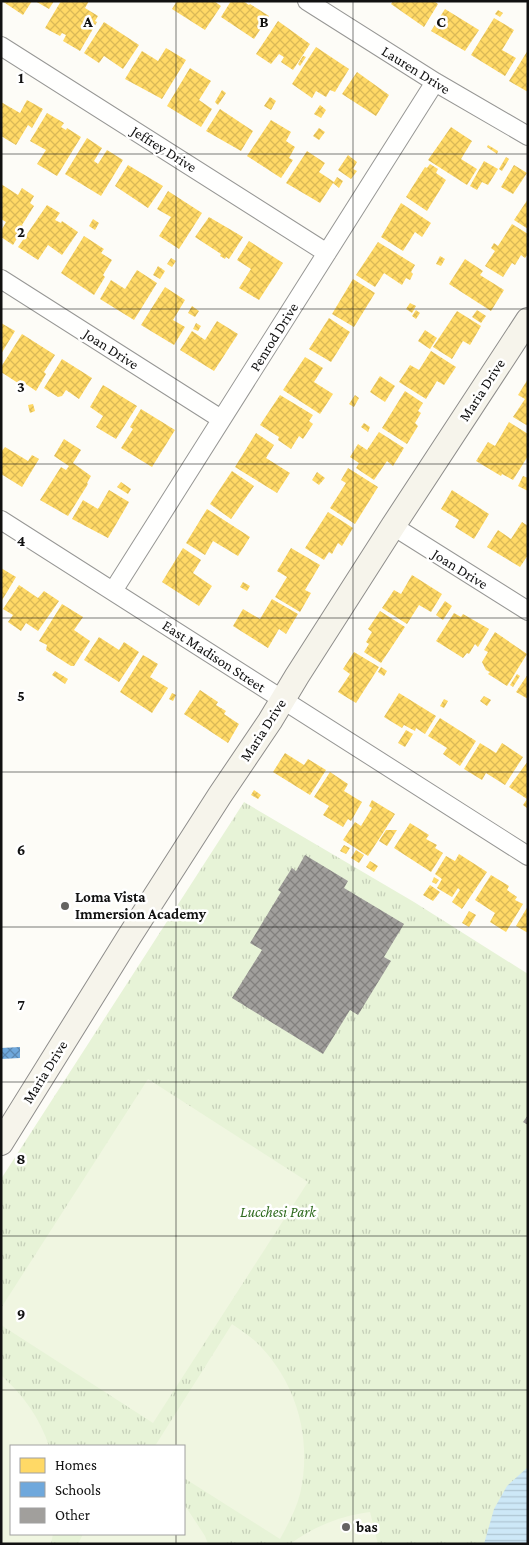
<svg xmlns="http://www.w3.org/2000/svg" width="529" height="1545" font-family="'Crimson Pro',serif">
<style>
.park{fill:url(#park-tufts);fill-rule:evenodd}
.pitch{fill:#f0f6e1}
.water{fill:url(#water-rules)}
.homes{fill:url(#homes-cross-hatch)}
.schools{fill:url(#schools-cross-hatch)}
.building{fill:url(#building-cross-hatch)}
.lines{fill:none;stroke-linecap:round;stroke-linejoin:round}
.street-casing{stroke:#979795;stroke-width:20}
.secondary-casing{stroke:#8e8d8b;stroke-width:26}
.street{stroke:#fffffe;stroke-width:18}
.secondary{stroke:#f6f4eb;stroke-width:24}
.grid{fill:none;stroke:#111;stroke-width:1;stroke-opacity:0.55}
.poi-dot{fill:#646362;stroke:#fff;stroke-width:2}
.labels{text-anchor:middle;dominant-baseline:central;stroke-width:5;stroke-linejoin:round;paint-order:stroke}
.street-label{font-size:15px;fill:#111;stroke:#fff}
.poi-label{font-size:15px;font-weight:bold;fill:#111;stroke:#fff;text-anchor:start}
.park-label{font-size:15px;font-style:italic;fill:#2f6b1f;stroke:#fff}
.grid-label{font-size:16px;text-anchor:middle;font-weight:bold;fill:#111;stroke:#fff;stroke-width:5;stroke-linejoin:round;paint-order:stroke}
</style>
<defs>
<pattern id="park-tufts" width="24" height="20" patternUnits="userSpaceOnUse" patternTransform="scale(1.25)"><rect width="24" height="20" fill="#e7f3d7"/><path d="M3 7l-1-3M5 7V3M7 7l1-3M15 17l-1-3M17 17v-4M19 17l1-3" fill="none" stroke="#c5cfb8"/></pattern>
<pattern id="water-rules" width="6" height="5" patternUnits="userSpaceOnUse" patternTransform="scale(1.25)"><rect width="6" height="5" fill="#cde8f7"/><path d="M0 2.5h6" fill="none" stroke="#afc6d3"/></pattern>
<pattern id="homes-cross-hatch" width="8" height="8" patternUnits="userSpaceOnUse" patternTransform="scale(1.25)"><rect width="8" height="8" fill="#ffd966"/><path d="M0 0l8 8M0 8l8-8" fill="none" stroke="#dab957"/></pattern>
<pattern id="schools-cross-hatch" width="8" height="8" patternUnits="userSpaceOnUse" patternTransform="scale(1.25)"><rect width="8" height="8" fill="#6fa8dc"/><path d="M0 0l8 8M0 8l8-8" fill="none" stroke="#5a87b1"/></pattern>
<pattern id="building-cross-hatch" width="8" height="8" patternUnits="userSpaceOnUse" patternTransform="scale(1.25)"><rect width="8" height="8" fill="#a19f9c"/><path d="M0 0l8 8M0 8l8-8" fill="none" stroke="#82807e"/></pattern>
</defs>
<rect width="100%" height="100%" fill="#fdfcf7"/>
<path class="park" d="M244,802L414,902L528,974V1544H1V1179ZM11,1446H184V1534H11Z"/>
<path class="pitch" d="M148,1079L308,1182L153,1423L1,1325V1308Z
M232,1324C239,1329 247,1334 254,1340C296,1379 313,1438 300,1494C296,1510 288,1524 280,1539L184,1478V1446H155Z
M1,1375C23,1395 40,1418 49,1446H11V1534H53L51,1544H1Z
M184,1504L205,1536L208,1544H78L83,1534H184Z
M370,1512L378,1544H290C315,1526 340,1516 370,1512Z"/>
<path class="water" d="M528,1467V1544H484L494,1509L507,1486Z"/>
<path class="homes" d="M2,1H32L23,15Z
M35,1H54L49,9Z
M61,1H89L85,8L98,16L95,21L97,22L80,51L63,41L66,35L62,33L60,36L45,28Z
M177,1H214L221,6L205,30L172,9Z
M231,1H243L249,5L250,4L269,16L254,39L221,17Z
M393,1H434L438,4L424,27L391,4Z
M445,9L479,30L465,51L431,31Z
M498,10L503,13L500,17L495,14Z
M494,18L514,30L502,50L516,58L505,76L471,55Z
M278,21L310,44L293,70L281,62L284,57L279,54L271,64L256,54Z
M104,22L139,45L123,69L104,56L99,63L84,53Z
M316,47L349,69L335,92L330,90L326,97L316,91L312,98L292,84Z
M166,48L186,60L162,99L125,79L142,51L158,61Z
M528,50V92L509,81Z
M303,56L306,57L300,66L298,64Z
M190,68L211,81L199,100L212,109L201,127L167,106Z
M357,72L389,95L376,116L342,94Z
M222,90L226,93L218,105L215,102Z
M270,97L276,101L271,110L264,106Z
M27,100L43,109L32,128L28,125L16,145L1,136V102L20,113Z
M320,105L326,110L321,118L314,114Z
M220,109L253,131L241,151L206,131Z
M47,113L64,123L61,127L66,130L67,128L81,137L57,176L37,164L46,150L30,141Z
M271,120L291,132L286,141L295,147L289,158L293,160L281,178L247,156Z
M451,127L472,141L461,159L477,169L467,185L428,160Z
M319,128L325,132L319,140L313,136Z
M87,138L102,148L94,161L98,164L107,150L123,160L101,196L65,174Z
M488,145L498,151L497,154L487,147Z
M307,151L325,163L319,172L334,182L337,177L343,181L339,188L333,183L320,203L286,183Z
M348,155L357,162L353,169L357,171L351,179L338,170Z
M506,157L509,159L502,171L499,169Z
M484,161L498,169L488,185L482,182L477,190L470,186Z
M430,164L438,169L436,173L446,180L427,211L406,197L425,167L427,168Z
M128,165L163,186L148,208L115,186Z
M514,165L527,173L513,194L501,187Z
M1,184L18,195L22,188L34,196L30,203L34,206L22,225L24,227L13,245L1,237V231L6,222L1,219Z
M168,191L202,213L179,249L159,236L171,217L157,209Z
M528,199V229L514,220Z
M401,203L431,223L422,237L415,232L403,251L381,237Z
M47,205L60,213L55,220L61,223L62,221L78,232L62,255L48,245L38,260L18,247Z
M209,217L243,237L229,259L226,257L225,259L220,256L221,254L195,237Z
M93,219L99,223L95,230L89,226Z
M512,224L528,234V254L525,258L521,255L515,265L512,263L503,277L485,266L495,251L491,248L494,243L498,246Z
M84,236L104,249L101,253L112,260L103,275L105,277L94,295L61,273Z
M249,241L283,263L259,300L239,288L251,269L237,260Z
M378,242L415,265L411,272L413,274L410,280L406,278L402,285L384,273L375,287L356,275Z
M440,256L445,259L441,266L436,264Z
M171,258L176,261L172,267L167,264Z
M465,259L483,271L480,275L504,290L491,311L449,284Z
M158,266L165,271L160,279L153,275Z
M137,270L157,283L134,320L100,299L111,280L125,289Z
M353,279L375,293L354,327L332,314Z
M165,287L185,300L173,320L185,327L174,345L141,325Z
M410,303L416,306L412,313L406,309Z
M192,306L199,311L195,317L188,313Z
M416,310L420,313L416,319L412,316Z
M477,310L486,316L481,323L472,317Z
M457,311L481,326L470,345L463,341L452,359L433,347Z
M329,318L350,332L331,362L309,349Z
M217,321L238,334L214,371L180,350L192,331L205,340Z
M1,323L15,331L1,354Z
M196,323L201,326L198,331L193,329Z
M425,330L437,338L430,349L418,341Z
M22,334L55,355L44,372L46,374L36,391L20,380L18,383L1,372V367Z
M431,351L456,367L444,385L437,381L426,399L399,382L410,365L419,370Z
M305,357L323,368L314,382L333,394L320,414L283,390Z
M62,359L92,378L79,399L66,390L62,396L58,397L44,388Z
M380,376L395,386L385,402L370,392Z
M528,379V426L513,417L525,399L518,395Z
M103,385L137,406L116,439L96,427L103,416L90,407Z
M405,391L423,403L418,411L421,413L415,423L418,426L407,444L382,428Z
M280,395L313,415L309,421L313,424L303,439L299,436L291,449L278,440L279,437L260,425Z
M355,395L359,398L354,407L349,404Z
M33,404L35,411L30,413L28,405Z
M141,409L175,430L152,467L121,448L133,429L130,427Z
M509,422L528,434V456L513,480L502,474L501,476L476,461L488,442L495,446Z
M364,423L370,427L368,432L361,427Z
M379,432L404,448L393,466L387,461L374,480L356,468L359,463L350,457L358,444L367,450Z
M256,433L274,445L266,458L290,473L277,493L235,467Z
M64,439L81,450L73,463L91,476L87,483L88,484L68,516L40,500L61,467L66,470L69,466L54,456Z
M5,447L28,461L32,455L39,459L22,487L1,474V452Z
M348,468L378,487L355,524L330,508L346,483L341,480Z
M232,471L254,486L231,519L210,504Z
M317,472L325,478L319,485L312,480Z
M523,476L528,478V491L518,486Z
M121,482L131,489L128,494L117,487Z
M109,490L129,502L108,538L72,519L83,500L98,509Z
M452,490L489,514L474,539L455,527L459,520L441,509Z
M207,509L250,537L238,556L213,541L205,555L186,543Z
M328,512L353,528L342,546L338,543L332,554L329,552L324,560L305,548Z
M522,522L528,526V555L520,567L487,547L498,530L511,539Z
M183,548L201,560L193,573L212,586L199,606L162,582Z
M291,548L320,565L305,590L311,593L300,612L275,597L287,577L277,571Z
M1,568L16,577L1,602Z
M412,575L442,594L431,612L419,605L407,624L382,608L394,590L401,594Z
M243,582L250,586L247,591L240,587Z
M19,585L38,598L44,591L59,601L38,631L26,623L21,631L8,622L13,615L3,609Z
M272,599L298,614L286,634L279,629L268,648L233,626L243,609L260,619Z
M445,601L452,606L443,620L436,615Z
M62,604L83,617L74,630L90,641L74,666H71L46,650L47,645L39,641Z
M380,611L405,627L381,663L364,652L369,644L366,642L372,632L368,629Z
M454,613L461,617L463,614L489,629L478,647L475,644L469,654L467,653L463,658L436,641Z
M495,632L527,654L507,686L488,674L490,672L486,670L482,662L488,652L484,650Z
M99,637L119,650L124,642L139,652L119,682L84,660Z
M354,652L379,667L356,703L338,692L350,674L343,669Z
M143,655L158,664L150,677L168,688L152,713L120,692Z
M381,667L387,671L384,676L378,672Z
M55,671L68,679L65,684L52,675Z
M517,674L520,676L513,687L510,685Z
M528,674V699L516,692Z
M200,690L218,702L216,705L226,711L224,714L239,724L228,743L184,714Z
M172,693L176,695L173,701L169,699Z
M399,693L436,716L425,734L416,728L415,731L404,725L402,728L384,717Z
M484,696L491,700L487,706L480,701Z
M444,699L448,701L444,708L440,706Z
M440,718L476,741L460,766L443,754L447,748L428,736Z
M406,730L413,734L405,747L398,743Z
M480,743L496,753L502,743L523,757L505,785L486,773L482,780L464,769Z
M285,753L304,765L308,759L326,770L310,795L273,772Z
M528,761V809L523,805L527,799L509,787Z
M330,772L348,784L344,791L362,802L351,821L348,819L343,827L323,815L329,806L314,797Z
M254,790L261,795L258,799L251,795Z
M372,800L395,814L368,856L343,840L355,822L361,826L372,808L369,806Z
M410,823L429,835L426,839L437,845L435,848L443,853L431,872L394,848Z
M386,830H397L387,846L379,841Z
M344,845L350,848L346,854L340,851Z
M356,850L364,855L359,863L351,858Z
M459,854L487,872L462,909L452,902L460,890L458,888L452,897L437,888L442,879L435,874L446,856L455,861Z
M370,861L378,866L374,872L366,867Z
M491,875L509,886L507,890L517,897L515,900L523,904L506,932L490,922L495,913L475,900Z
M434,877L439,880L436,884L432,882Z
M430,885L440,892L433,901L423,895Z
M528,906V933L516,926Z
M469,911L476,915L469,927L462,923Z"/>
<path class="schools" d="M20,1047V1058L1,1059V1048Z"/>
<path class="building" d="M305,855L348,881L344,888L404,924L384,957L391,961L358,1015L350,1010L323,1054L232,998L262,950L250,943L281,892L278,890L292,868L296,871Z
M528,1115V1125L523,1122Z"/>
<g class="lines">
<defs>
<path id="street" d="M307,1L435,82L528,136
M1,46L327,253
M1,279L221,419
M1,520L528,856
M393,526L528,611
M113,591L435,82"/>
<path id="secondary" d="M1,1143L129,937L220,795L270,721L297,676L393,526L528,320"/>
</defs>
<use href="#street" class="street-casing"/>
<use href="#secondary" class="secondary-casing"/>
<use href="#street" class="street"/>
<use href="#secondary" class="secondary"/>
</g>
<path class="grid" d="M176,1V1446M353,1V1544M1,154H528M1,309H528M1,464H528M1,618H528M1,772H528M1,927H528M1,1082H528M1,1236H528M1,1390H528M176,1534V1544"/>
<g class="poi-dot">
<circle cx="65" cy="906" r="5"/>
<circle cx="346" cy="1527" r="5"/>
</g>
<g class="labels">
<g class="street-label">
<text transform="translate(416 70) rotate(32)">Lauren Drive</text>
<text transform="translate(164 149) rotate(32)">Jeffrey Drive</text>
<text transform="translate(274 337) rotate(-58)">Penrod Drive</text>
<text transform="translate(111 349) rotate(33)">Joan Drive</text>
<text transform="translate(482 390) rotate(-57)">Maria Drive</text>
<text transform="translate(460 569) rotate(32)">Joan Drive</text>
<text transform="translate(214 656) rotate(33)">East Madison Street</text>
<text transform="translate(263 730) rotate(-57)">Maria Drive</text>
<text transform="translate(45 1072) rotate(-58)">Maria Drive</text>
</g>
<g class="poi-label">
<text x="75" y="897">Loma Vista<tspan x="75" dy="17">Immersion Academy</tspan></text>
<text x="356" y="1527">bas</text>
</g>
<g class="park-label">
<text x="278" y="1212">Lucchesi Park</text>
</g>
</g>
<g class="grid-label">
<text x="88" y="27">A</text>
<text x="264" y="27">B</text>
<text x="441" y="27">C</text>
<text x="21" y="83">1</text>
<text x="21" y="237">2</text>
<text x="21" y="392">3</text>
<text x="21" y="546">4</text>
<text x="21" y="701">5</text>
<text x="21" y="855">6</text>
<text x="21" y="1010">7</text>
<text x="21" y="1164">8</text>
<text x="21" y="1319">9</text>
</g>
<rect width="529" height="1545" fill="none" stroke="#111111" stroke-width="5"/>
<rect x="10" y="1445" width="175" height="90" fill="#ffffff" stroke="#a0a0a0"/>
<rect x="20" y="1458" width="25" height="15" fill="#ffd966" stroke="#a0a0a0"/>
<text x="55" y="1470" font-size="15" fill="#111111">Homes</text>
<rect x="20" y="1482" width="25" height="15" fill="#6fa8dc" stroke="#a0a0a0"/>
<text x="55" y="1495" font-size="15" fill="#111111">Schools</text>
<rect x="20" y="1508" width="25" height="15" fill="#a19f9c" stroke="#a0a0a0"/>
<text x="55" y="1520" font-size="15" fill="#111111">Other</text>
</svg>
